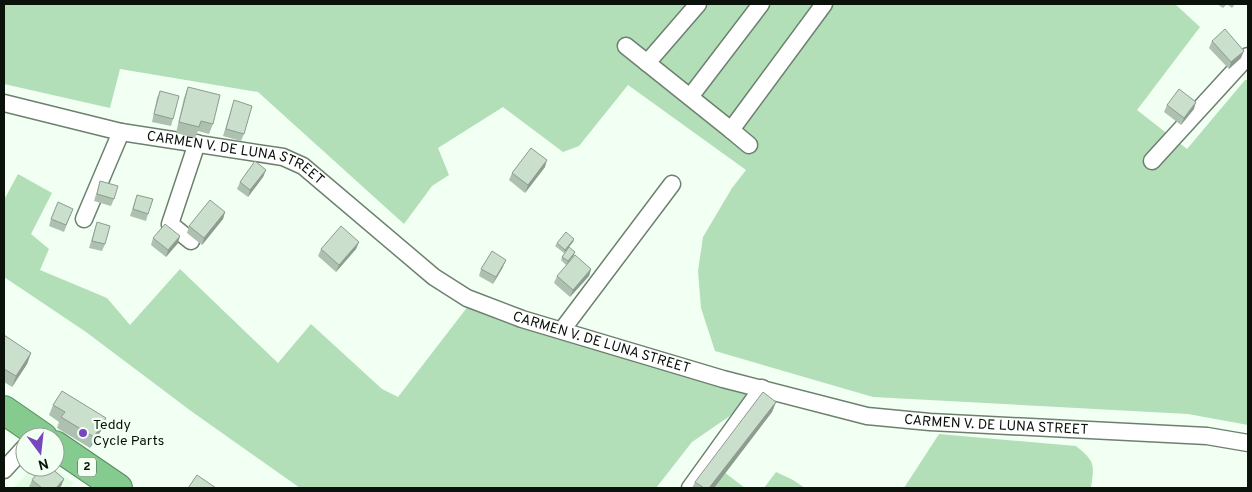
<svg xmlns="http://www.w3.org/2000/svg" width="1252" height="492" font-family="Overpass,sans-serif">
<style>
.built{fill:#e0fce3}
.green{fill:#b2dfb7}
.lines{fill:none;stroke-linecap:round;stroke-linejoin:round}
.street-casing{stroke:#6d806f;stroke-width:19}
.highway-casing{stroke:#5a8a61;stroke-width:30}
.street{stroke:#fff;stroke-width:16}
.highway{stroke:#85cb8f;stroke-width:28}
.wall{fill:#aec0af}
.shaded-wall{fill:#8d9c8f}
.building{fill:#cadfcc;stroke:#8d9c8f}
.poi-dot{fill:#7747bf;stroke:#f2fff3;stroke-width:2}
.labels{text-anchor:middle;dominant-baseline:central;stroke-width:4.5;stroke-linejoin:round;paint-order:stroke}
.shield{fill:#f2fff3;stroke:#505951;stroke-width:1}
.shield-label{font-size:12px;font-weight:bold;fill:#0b120c}
.street-label{font-size:14px;fill:#0b120c;stroke:#f2fff3}
.poi-label{font-size:14px;fill:#0b120c;stroke:#f2fff3;text-anchor:start}
</style>
<rect width="100%" height="100%" fill="#f2fff3"/>
<path class="built" d="M34,467H52L74,483L69,488H13Z"/>
<path class="green" d="M4,4H1175L1200,27L1137,110L1187,149L1245,80H1248V425L1188,414L873,397L715,351L701,308L698,271L703,237L732,188L746,170L628,85L579,146L563,152L503,107L438,148L449,175L432,186L404,224L258,92L120,69L110,108L4,84Z
M18,174L52,193L31,234L49,249L40,270L107,298L130,325L180,269L278,363L311,324L382,389L398,397L469,305L751,388L740,409L692,442L656,488H300L191,411L86,332L4,277V200Z
M939,434L1076,446C1096,462 1094,465 1091,488H904Z
M724,472L745,488H713Z
M776,472L793,480L805,488H764Z"/>
<g class="lines">
<defs>
<g id="street">
<path d="M626,46L731,130L824,4"/>
<path d="M647,63L698,4"/>
<path d="M690,97L761,4"/>
<path id="s1" d="M4,103L121,132L283,157L303,166L434,277L467,298L522,319L723,379L867,416L930,422L1207,436L1248,443"/>
<path d="M731,130L749,145"/>
<path d="M1152,161L1248,56"/>
<path d="M84,219L121,132"/>
<path d="M191,241L170,224L197,143"/>
<path d="M562,330L672,184"/>
<path d="M4,470L25,447"/>
<path d="M690,488L762,388"/>
</g>
<path id="highway" d="M4,410L43,437
M55,445L118,488"/>
</defs>
<use href="#street" class="street-casing"/>
<use href="#highway" class="highway-casing"/>
<use href="#street" class="street"/>
<use href="#highway" class="highway"/>
</g>
<path class="wall" d="M1217,4H1227L1223,8Z
M1227,4H1235L1232,8Z
M1212,41L1241,58L1229,69L1209,48Z
M188,87L213,124L209,134L198,131L195,138L176,133L184,98Z
M160,91L173,119L171,126L152,122L157,98Z
M234,100L244,134L241,141L223,136Z
M1167,105L1194,109L1181,125L1164,112Z
M545,167L525,193L509,180L512,173Z
M266,170L263,177L248,197L237,189L240,182Z
M100,181L114,199L111,206L94,201Z
M137,195L148,214L146,221L130,216Z
M73,209L64,232L49,226L51,219Z
M225,212L223,219L202,245L187,233L189,226Z
M97,222L105,244L102,251L89,248Z
M153,238L178,243L166,257L151,245Z
M574,239L573,242L564,253L555,246L557,243Z
M359,242L356,249L336,272L318,256L321,249Z
M574,255L566,265L561,260L562,257Z
M503,267L493,284L479,276L481,269Z
M591,269L589,276L570,297L554,283L557,276Z
M4,335L31,353L27,364L12,387L4,382Z
M776,402L772,412L714,488H692L695,482Z
M53,405L106,418L102,429L90,448L57,428L59,422L49,415Z
M64,479L61,486L59,488H30L29,487L32,480Z"/>
<path class="shaded-wall" d="M1244,51L1241,58L1229,69L1231,62Z
M1196,102L1194,109L1181,125L1184,118Z
M547,160L545,167L525,193L528,185Z
M266,170L263,177L248,197L250,190Z
M225,212L223,219L202,245L204,238Z
M180,236L178,243L166,257L168,250Z
M574,239L573,242L564,253L565,250Z
M359,242L356,249L336,272L339,265Z
M575,252L574,255L566,265L568,261Z
M506,260L503,267L493,284L496,277Z
M591,269L589,276L570,297L573,290Z
M31,353L27,364L12,387L16,376Z
M776,402L772,412L714,488H709Z
M106,418L102,429L90,448L94,437Z
M64,479L61,486L59,488H56Z"/>
<path class="building" d="M1225,29L1244,51L1231,62L1212,41Z
M188,87L220,95L213,124L201,121L199,127L179,122Z
M1179,89L1196,102L1184,118L1167,105Z
M160,91L179,96L173,119L154,114Z
M234,100L252,106L244,134L226,129Z
M531,148L547,160L528,185L512,173Z
M255,161L266,170L250,190L240,182Z
M100,181L118,186L114,199L97,194Z
M137,195L153,199L148,214L133,209Z
M210,200L225,212L204,238L189,226Z
M58,202L73,209L66,225L51,219Z
M97,222L110,226L105,244L92,241Z
M165,224L180,236L168,250L153,238Z
M341,226L359,242L339,265L321,249Z
M566,232L574,239L565,250L557,243Z
M569,247L575,252L568,261L562,257Z
M492,251L506,260L496,277L481,269Z
M575,255L591,269L573,290L557,276Z
M4,335L31,353L16,376L4,369Z
M62,391L106,418L94,437L61,417L65,412L53,405Z
M763,392L776,402L709,488H704L695,482Z
M42,467H50L64,479L56,488H42L32,480Z
M197,475L216,488H188Z"/>
<circle class="poi-dot" cx="83" cy="433" r="5"/>
<g class="labels">
<rect class="shield" x="78" y="457.5" width="18" height="19" rx="4"/>
<g class="shield-label">
<text x="87" y="467">2</text>
</g>
<g class="street-label">
<text stroke="none"><textPath href="#s1" startOffset="239">CARMEN V. DE LUNA STREET</textPath></text>
<text stroke="none"><textPath href="#s1" startOffset="659">CARMEN V. DE LUNA STREET</textPath></text>
<text stroke="none"><textPath href="#s1" startOffset="1064">CARMEN V. DE LUNA STREET</textPath></text>
</g>
<g class="poi-label">
<text x="93" y="425">Teddy<tspan x="93" dy="16">Cycle Parts</tspan></text>
</g>
</g>
<rect width="1252" height="492" fill="none" stroke="#0b120c" stroke-width="10"/>
<g transform="translate(40 452) rotate(165)"><circle r="24" fill="#f2fff3" stroke="#96a097"/>
<path d="M0-4L9 19L0 12L-9 19Z" fill="#7747bf"/>
<text y="-8" font-size="14" font-weight="bold" text-anchor="middle" fill="#0b120c">N</text>
</g>
</svg>
